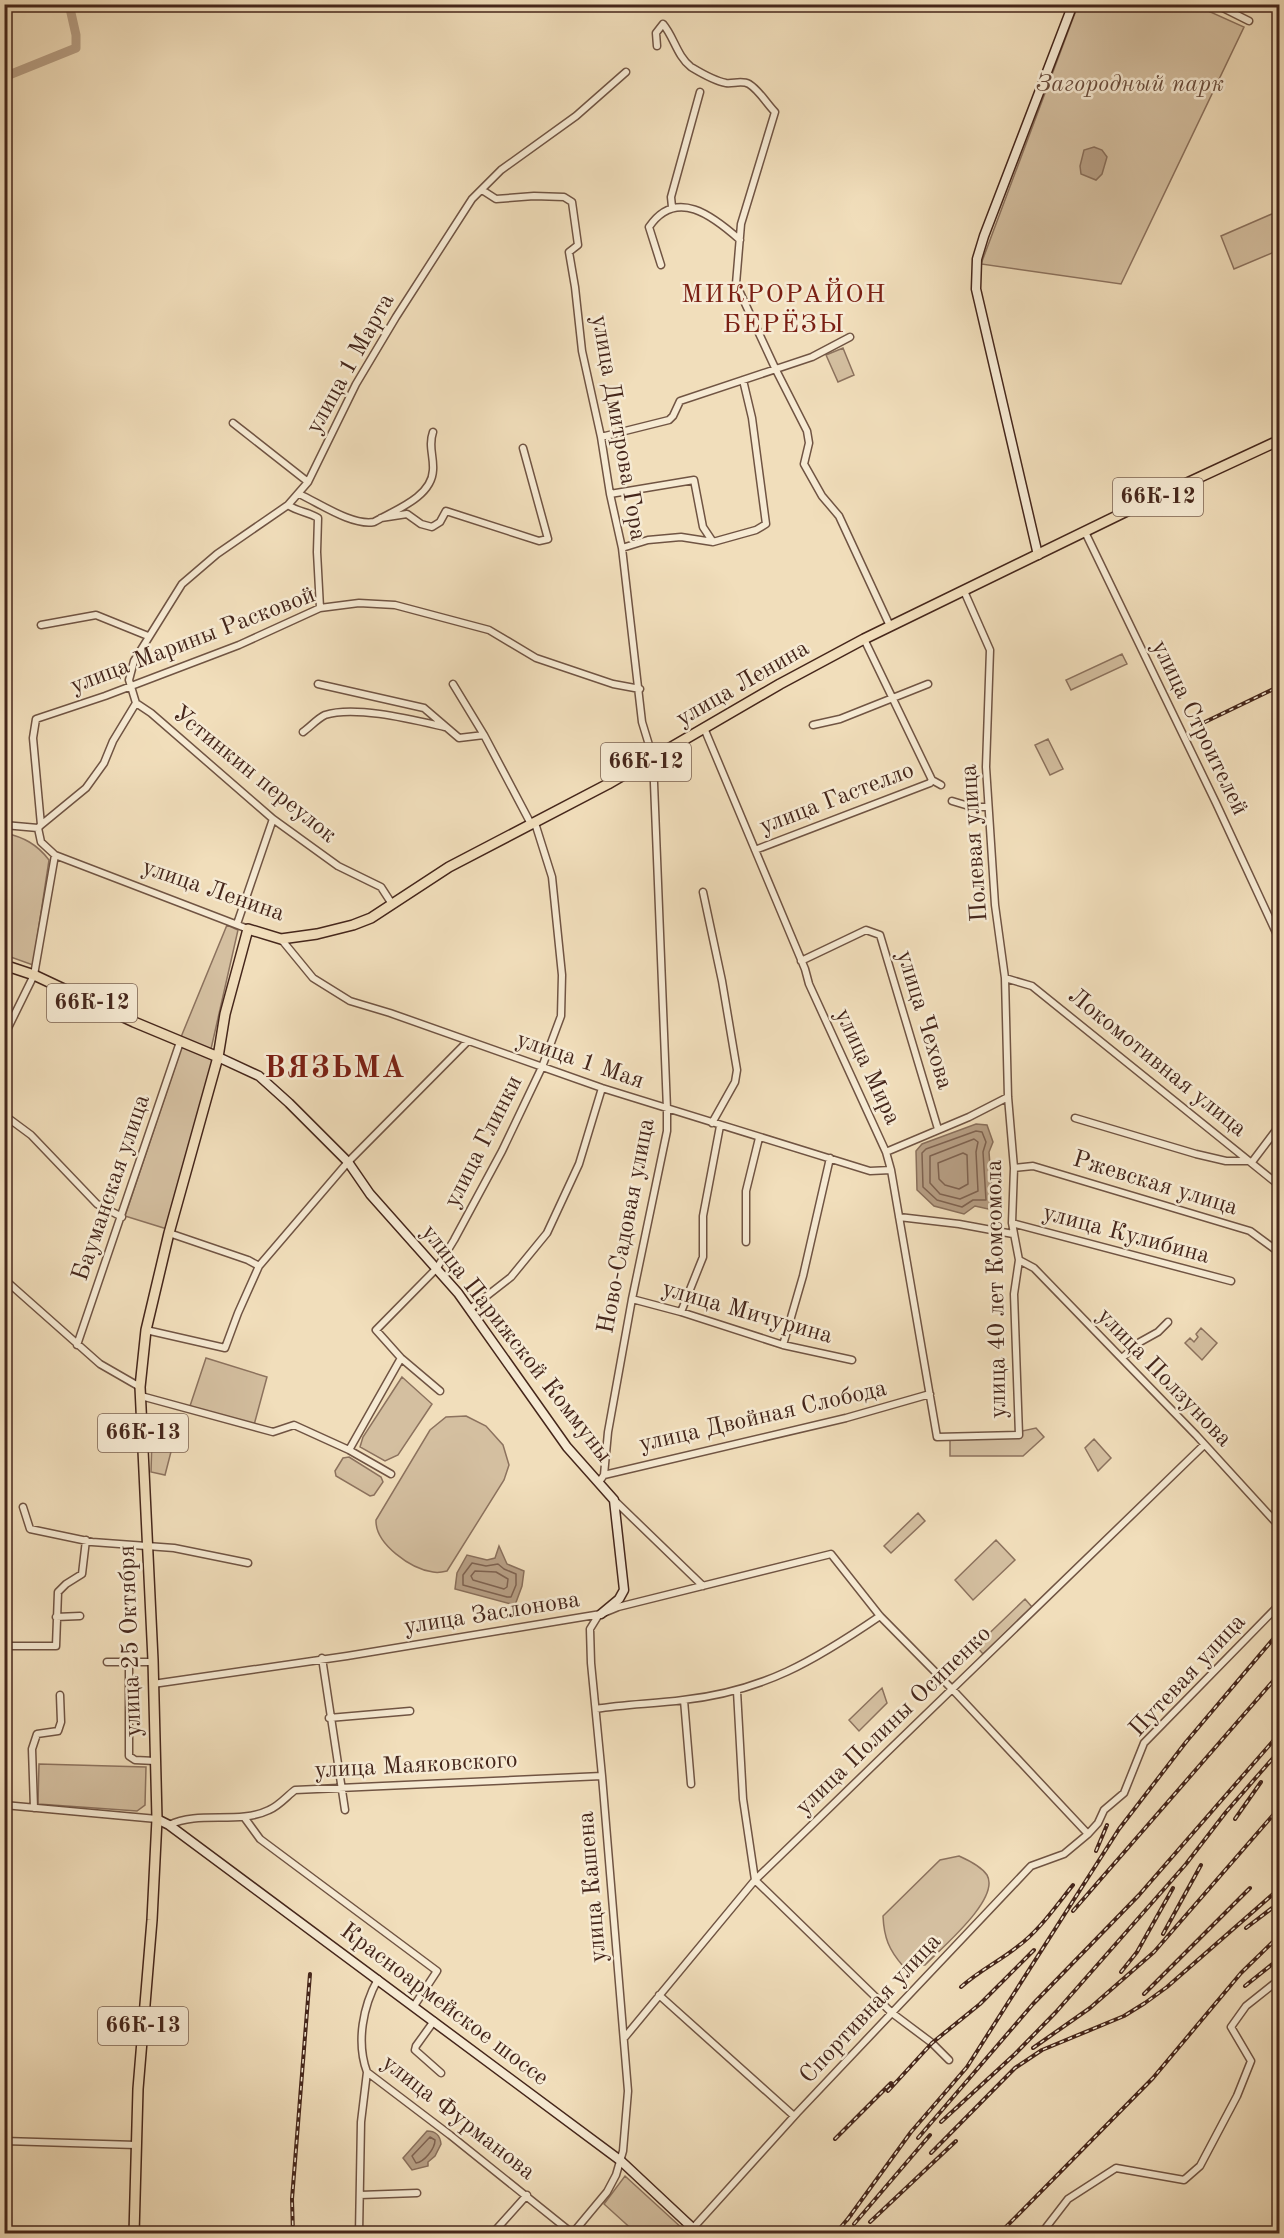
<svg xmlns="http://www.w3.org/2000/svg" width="1284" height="2238" font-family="'Old Standard TT',serif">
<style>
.green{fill:#d4bfa0;stroke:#8c725e;stroke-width:1.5}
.water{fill:#b79f85;stroke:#896f5b;stroke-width:1.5}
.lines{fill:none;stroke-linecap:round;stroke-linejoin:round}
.shore{stroke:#7e6250;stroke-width:1.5}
.river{stroke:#b79f85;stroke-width:9}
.street-casing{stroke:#705443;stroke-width:9}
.secondary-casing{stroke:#45261b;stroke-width:11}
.primary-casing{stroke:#45261b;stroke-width:12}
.street{stroke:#f6ead3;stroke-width:6}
.secondary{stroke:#f6ead3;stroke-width:8}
.primary{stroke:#f1debb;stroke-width:9}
.rail-casing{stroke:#45261b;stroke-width:4}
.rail{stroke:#f6ead3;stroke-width:1.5;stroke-dasharray:4.5;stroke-linecap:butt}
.labels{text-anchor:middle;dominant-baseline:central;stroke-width:5;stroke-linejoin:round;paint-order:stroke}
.shield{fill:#f6ead3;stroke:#7a6152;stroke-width:1.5}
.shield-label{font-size:22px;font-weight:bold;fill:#45261b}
.park-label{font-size:24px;font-style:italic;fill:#694c3c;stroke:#f6ead3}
.street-label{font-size:24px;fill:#45261b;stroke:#f6ead3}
.neighbourhood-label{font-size:26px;letter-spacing:1.5px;fill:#7a1f14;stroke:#f6ead3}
.district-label{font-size:30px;font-weight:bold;letter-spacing:1.5px;fill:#7a1f14;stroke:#f6ead3}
</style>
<rect width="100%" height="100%" fill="#f1debb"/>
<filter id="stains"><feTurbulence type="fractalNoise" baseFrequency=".00333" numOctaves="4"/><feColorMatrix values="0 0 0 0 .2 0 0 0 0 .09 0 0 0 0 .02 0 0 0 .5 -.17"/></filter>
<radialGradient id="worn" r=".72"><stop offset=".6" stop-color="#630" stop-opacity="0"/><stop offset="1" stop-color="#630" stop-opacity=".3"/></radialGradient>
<path class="green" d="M1078,5H1195L1244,27L1121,284L981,264Z
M1274,213L1279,226V250L1234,269L1221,236Z
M843,348L854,375L838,382L826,355Z
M1122,654L1127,664L1071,690L1066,680Z
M1048,739L1063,769L1050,775L1035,745Z
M5,833C23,837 37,844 49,860L33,965L5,955Z
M227,925L238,930L211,1049L181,1037Z
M182,1046L213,1058L167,1229L125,1216Z
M1201,1328L1217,1343L1202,1360L1185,1343L1190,1338L1194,1342L1198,1337L1196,1334Z
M206,1358L267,1377L254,1425L190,1406Z
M402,1377L432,1404L398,1455L385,1461L360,1447L363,1437Z
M466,1416L486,1426L503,1445L509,1465L504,1480L447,1571C443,1572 438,1573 433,1572C411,1569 375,1544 376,1520L430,1430L446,1417Z
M1036,1428L1044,1437L1023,1456H950V1440L1021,1438L1022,1431Z
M152,1437L173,1444L165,1475L151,1472Z
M1094,1439L1111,1458L1098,1471L1085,1448Z
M349,1457L381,1477L383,1482L374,1495L370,1496L336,1476L335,1471L343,1458Z
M918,1513L925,1521L891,1553L884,1546Z
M996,1540L1015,1560L973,1600L955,1580Z
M1025,1599L1032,1607L983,1654L976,1646Z
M882,1688L887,1703L859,1731L849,1720Z
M39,1764L146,1767L145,1805L137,1811L38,1804Z
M959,1856C968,1860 981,1866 987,1875C1001,1899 940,1949 925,1965L903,1966C889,1950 884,1938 883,1916L940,1860Z
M625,2176L684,2230L686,2233H636L604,2204Z"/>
<path class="water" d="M1094,147L1102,150L1107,157L1102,174L1096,180L1081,174L1080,166L1084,150Z
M976,1124L987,1125L993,1142L989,1152L993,1203L988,1209L975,1206L964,1214L934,1206L917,1190L916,1151L922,1144Z
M499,1546L507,1564L524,1571L522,1586L515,1605L455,1589L457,1573L467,1555L487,1560L495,1558Z
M427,2131C436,2131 440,2135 441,2144L435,2156L428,2162V2166L412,2170L403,2158Z"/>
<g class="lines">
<path class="shore" d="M976,1131L982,1132L986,1142L983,1152L986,1200H973L962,1207L937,1200L923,1187L922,1153L926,1149Z
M974,1139L978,1142L976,1152L978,1191L960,1199L940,1194L930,1183V1156Z
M963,1153L967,1155L968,1184L959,1189L945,1185L939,1179L938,1163Z
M472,1563L486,1566L498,1564L504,1569L516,1574V1585L511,1597H507L463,1585V1575Z
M475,1571L496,1572L508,1579L507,1587L504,1589L473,1580L471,1576Z
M430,2137L435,2140C435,2149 424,2162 416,2163L412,2156Z"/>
<path class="river" d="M4,77L76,48V35L69,4"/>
<defs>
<path id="street" d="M1215,4L1249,21
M657,46L656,33L663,24C674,37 677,56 691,67C701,73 714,81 726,83C733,84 742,80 749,84C759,90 767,104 775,112L741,224L736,284L776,370L807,431L809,443L804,464L822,496L839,516L890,626
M482,190L496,199L534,196L564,197L572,202L578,245L569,252L575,287L582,351L601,437L610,494L622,548L642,722L653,758L667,1109V1131L632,1299L608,1432L604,1475L599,1482
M672,207L671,197L700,92
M661,265L649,227C676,187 713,216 740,240
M233,423L308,482
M601,437L669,420L673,416L680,401L812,357L850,337
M299,494C319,503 352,526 374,522C395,510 432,497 433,470C434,456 428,446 433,432
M610,494L694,480L703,527L713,542
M288,505C298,512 309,512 318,518L317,552L320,608
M381,518L407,514L421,524L432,527L440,522L446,511L539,541L548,539L523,448
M1085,532L1216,803L1280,941
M622,548L648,540L681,537L713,542L756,530L766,524L752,418L743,380
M41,625L96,615L148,636
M864,639L932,780L941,785
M318,684L424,708L459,738L484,735
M453,684L484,735L531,824
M813,725L840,719L928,684
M704,728L805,969L809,984L886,1152L891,1170L937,1437L1019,1435L1014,1294L1019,1260L1012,1223L1014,1168L1008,1097L1005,978L995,905L986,767L990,650L964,591
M303,732C310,727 318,718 325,715C355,705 414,720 445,727
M952,801L972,807H988
M4,825L38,828
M41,825L86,788L104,763L113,741L136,703
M755,850L930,783L932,780
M703,892L722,981L737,1070L735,1082L712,1123
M392,904L381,887L338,866L273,819L151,713L136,703L129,680L134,661L182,584L217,554L288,505L308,482L356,384L396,317L472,199L501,170L576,116L626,72
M237,924L273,819
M248,929L55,855L41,842L38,828L41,825L33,738L36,719L105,696L239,645L320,608L359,603L395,605L489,630L536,658L613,684L640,689
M281,939L313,978L350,1001L390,1013L602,1088L870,1171L891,1170
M801,961L866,930L880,935L938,1129
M1005,978L1032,986L1280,1186
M4,1036L34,975L55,855
M4,1115L31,1135L97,1204L122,1217
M1075,1118L1196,1154L1226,1161H1249
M886,1152L969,1117L1008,1097
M1252,1162L1280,1125
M1014,1168L1033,1166L1250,1231L1280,1253
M899,1217L959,1224L1013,1234
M1012,1223L1231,1281
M169,1233L248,1260L259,1266
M746,1242V1191L759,1138
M1019,1260L1034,1268L1196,1435L1280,1527
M4,1279L100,1364L140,1387
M632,1299L681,1312L783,1345L852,1360
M470,1309L511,1277L547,1233L579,1164L602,1088
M681,1312L703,1257V1216L720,1126
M146,1330L225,1348L238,1313L259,1266L348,1162L468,1041
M77,1345L180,1042
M783,1345L803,1276L830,1158
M1122,1358L1140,1342L1158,1332L1168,1322
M440,1391L401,1358L376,1330L437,1268L454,1240L502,1151L542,1067L561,1016L562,975L552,877L535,823
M141,1396L273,1432L294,1425L349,1450L401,1358
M349,1450L391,1474
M604,1475L846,1418L930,1394
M614,1500L703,1586
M23,1507L30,1529L92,1542L174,1548L248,1563
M56,1617L80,1616
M4,1646H56L58,1592L66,1584L82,1574L86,1540
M322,1658L345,1810
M107,1662H153
M129,1662V1756L135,1760L155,1761
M153,1684L347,1656L601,1614L618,1607L831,1554L880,1616L953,1690L1088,1834
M737,1691L743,1799L755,1880L892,2013L932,2043L949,2060
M684,1700L691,1784
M596,1709C625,1704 654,1704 683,1700C764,1691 814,1661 880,1616
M329,1718L410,1711
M4,1805L157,1819
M34,1808L32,1749L37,1734L58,1731L61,1722L60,1695
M244,1817L260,1839L437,1971L414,2006
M169,1825C200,1810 238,1825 269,1810C279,1806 287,1796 295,1790L602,1776
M378,1979C363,2006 356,2042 367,2072L450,2135L572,2233
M659,1995L794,2116
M434,2021L416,2046L415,2050L441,2073
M625,2037L755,1880L1204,1445
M4,2141L136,2145
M360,2195L417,2193
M694,2227L797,2113L1031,1866L1064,1854L1088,1834L1098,1823L1104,1810L1124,1793L1144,1743L1280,1604
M359,2234L361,2122L367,2072
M492,2234L527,2195
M572,2234L607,2192L616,2175L623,2151L628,2091L602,1776L591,1663L590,1629L598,1616
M1041,2234L1068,2199L1116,2168L1184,2180L1200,2166L1237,2096L1251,2061L1231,2027L1246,2006L1280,1979"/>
<path id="secondary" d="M1038,555L976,289L977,259L984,236L1073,4
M218,1057L259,1076L289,1103L348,1162L370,1194L458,1293L567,1447L614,1500L624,1590L619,1599L601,1614
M157,1819L169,1825L621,2161L699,2234"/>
<path id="primary" d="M4,965L34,975L134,1022L218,1057
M134,2234L138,2089L152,1920L157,1819L153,1660L140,1387L146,1330L169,1233L218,1057L225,1014L248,929L281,939L317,934L353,925L371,918L449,867L608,784L780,684L864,639L1129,510L1280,440"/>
</defs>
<use href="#street" class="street-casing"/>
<use href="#secondary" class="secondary-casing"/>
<use href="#primary" class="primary-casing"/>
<use href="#street" class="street"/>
<use href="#secondary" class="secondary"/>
<use href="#primary" class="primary"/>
<defs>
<path id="rail" d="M1205,722L1280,686
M1279,1797L1280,1796
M1235,1819L1261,1782
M1096,1851L1107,1825
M1073,1911L1280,1673
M1246,1928L1280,1902
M1163,1934L1201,1865
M1121,1972L1137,1952L1173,1888
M1245,1986L1280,1958
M961,1987C980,1970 998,1962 1017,1947C1039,1931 1056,1906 1073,1885
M1144,1994L1250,1888
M1033,2048L1090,2008L1154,1952L1280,1807
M888,2091L932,2043L980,2004L1034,1950
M941,2122L1015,2054L1056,2012L1186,1864L1226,1812L1280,1750
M918,2138L1033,2004L1139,1895L1280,1733
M835,2139L891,2083
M931,2153L1015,2068L1042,2050L1124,2016L1145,2003L1167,1987L1280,1888
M847,2220L911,2132L967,2067L1119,1829L1186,1742L1280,1631
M870,2222L956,2141
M854,2224L930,2135
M293,2234L292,2199L310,1974
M835,2234L851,2215
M999,2234L1153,2078L1241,1973L1280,1935"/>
</defs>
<use href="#rail" class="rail-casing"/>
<use href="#rail" class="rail"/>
</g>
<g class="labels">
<g class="shield">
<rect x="1113" y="478" width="90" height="38" rx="4.5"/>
<rect x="601" y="743" width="90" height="38" rx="4.5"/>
<rect x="47" y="984" width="90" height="38" rx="4.5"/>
<rect x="98" y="1414" width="90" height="38" rx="4.5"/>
<rect x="98" y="2007" width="90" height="38" rx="4.5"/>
</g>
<g class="shield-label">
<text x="1158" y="497">66К-12</text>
<text x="646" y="762">66К-12</text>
<text x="92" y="1003">66К-12</text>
<text x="143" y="1433">66К-13</text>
<text x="143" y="2026">66К-13</text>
</g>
<g class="park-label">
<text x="1130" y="85">Загородный парк</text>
</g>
<g class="street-label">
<text transform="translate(351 364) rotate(-61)">улица 1 Марта</text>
<text transform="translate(618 428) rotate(80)">улица Дмитрова Гора</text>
<text transform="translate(193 641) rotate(-21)">улица Марины Расковой</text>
<text transform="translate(743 684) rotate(-30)">улица Ленина</text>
<text transform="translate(1199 728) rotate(64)">улица Строителей</text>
<text transform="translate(254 775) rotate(39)">Устинкин переулок</text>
<text transform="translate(837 799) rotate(-21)">улица Гастелло</text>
<text transform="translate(975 843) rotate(-94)">Полевая улица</text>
<text transform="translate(213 891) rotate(19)">улица Ленина</text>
<text transform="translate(924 1020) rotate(73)">улица Чехова</text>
<text transform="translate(580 1061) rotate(19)">улица 1 Мая</text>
<text transform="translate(1157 1063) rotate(39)">Локомотивная улица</text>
<text transform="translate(867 1067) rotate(65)">улица Мира</text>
<text transform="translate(484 1142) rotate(-63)">улица Глинки</text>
<text transform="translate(1155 1184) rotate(17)">Ржевская улица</text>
<text transform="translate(112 1188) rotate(-71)">Бауманская улица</text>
<text transform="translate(627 1226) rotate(-79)">Ново-Садовая улица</text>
<text transform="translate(1126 1235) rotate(15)">улица Кулибина</text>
<text transform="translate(997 1289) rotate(-91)">улица 40 лет Комсомола</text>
<text transform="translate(747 1313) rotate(16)">улица Мичурина</text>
<text transform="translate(516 1344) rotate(52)">улица Парижской Коммуны</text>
<text transform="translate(1164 1378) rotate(46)">улица Ползунова</text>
<text transform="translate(763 1417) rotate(-13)">улица Двойная Слобода</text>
<text transform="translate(492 1614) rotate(-9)">улица Заслонова</text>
<text transform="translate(131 1641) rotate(-92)">улица 25 Октября</text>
<text transform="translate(1188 1676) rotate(-47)">Путевая улица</text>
<text transform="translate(894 1721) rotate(-44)">улица Полины Осипенко</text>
<text transform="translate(416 1766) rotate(-3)">улица Маяковского</text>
<text transform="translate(593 1887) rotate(-95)">улица Кашена</text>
<text transform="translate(444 2005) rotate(37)">Красноармейское шоссе</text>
<text transform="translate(871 2009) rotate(-47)">Спортивная улица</text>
<text transform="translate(458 2118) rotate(38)">улица Фурманова</text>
</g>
<g class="neighbourhood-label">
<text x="784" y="295">МИКРОРАЙОН<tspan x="784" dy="30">БЕРЁЗЫ</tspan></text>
</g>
<g class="district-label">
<text x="335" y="1069">ВЯЗЬМА</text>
</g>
</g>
<rect width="1284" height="2238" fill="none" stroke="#f1debb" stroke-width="24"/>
<rect x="6" y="6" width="1272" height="2226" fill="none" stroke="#45261b" stroke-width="3"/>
<rect x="12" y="12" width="1260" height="2214" fill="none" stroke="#45261b" stroke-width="1.5"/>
<rect width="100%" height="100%" filter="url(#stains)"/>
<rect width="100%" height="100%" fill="url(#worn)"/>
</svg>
